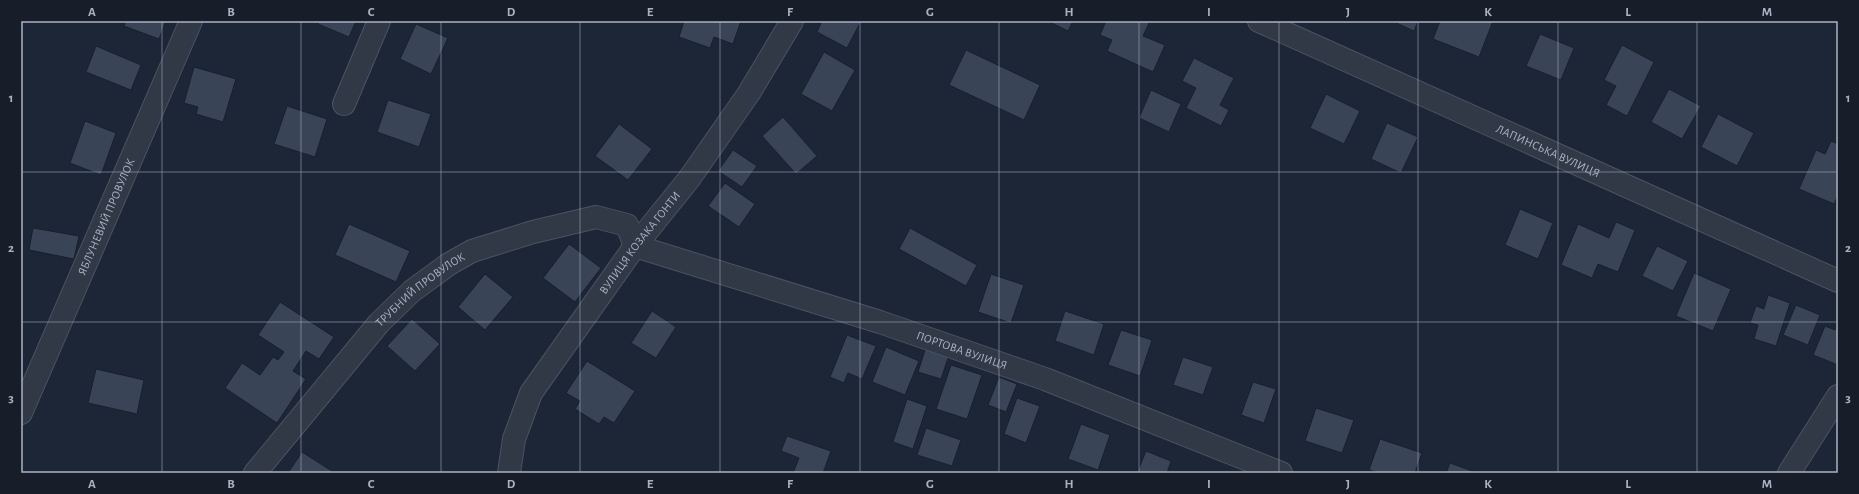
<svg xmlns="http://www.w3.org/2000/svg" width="1859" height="494" font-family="'Alegreya Sans',sans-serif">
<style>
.building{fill:#394457;stroke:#18202d}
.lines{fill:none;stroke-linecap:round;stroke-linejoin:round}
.minor-casing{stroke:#4b5362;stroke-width:24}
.minor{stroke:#313846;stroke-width:22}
.grid{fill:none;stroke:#aab3c4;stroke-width:1;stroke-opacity:0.55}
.labels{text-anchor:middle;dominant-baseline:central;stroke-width:3;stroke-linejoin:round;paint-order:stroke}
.street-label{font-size:12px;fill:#aab3c4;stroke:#171e2a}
.neatline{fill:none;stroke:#aab3c4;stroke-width:1.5}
.grid-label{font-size:13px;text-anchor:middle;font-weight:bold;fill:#aab3c4}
</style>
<rect width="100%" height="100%" fill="#1d2636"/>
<path class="building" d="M126,21H166L159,39L124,26Z
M319,21H356L349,37L318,24Z
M684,21H741L733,44L714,37L710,48L679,37Z
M822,21H861L847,48L817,32Z
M1048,21H1073L1068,31Z
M1106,21H1150L1143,36L1165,45L1153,72L1107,51L1112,40L1100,35Z
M1392,21H1418L1414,31Z
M1440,21H1493L1479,57L1433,39Z
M416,24L448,38L431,74L400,59Z
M1540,34L1574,48L1561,80L1526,66Z
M1622,45L1654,62L1627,116L1606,105L1616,86L1604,80Z
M96,46L141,65L131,90L86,72Z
M966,50L1040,85L1024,120L949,85Z
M824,52L855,70L832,111L801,94Z
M1194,58L1234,78L1220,105L1229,110L1221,126L1186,108L1196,88L1182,81Z
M194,67L236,79L223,122L196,114L198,107L184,103Z
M1669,89L1701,106L1682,139L1651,122Z
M1151,90L1181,104L1169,132L1139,118Z
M1326,94L1360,111L1344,144L1310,128Z
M388,100L431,114L419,147L377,132Z
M287,106L327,119L315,157L274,144Z
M1718,114L1754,133L1737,166L1701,147Z
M783,117L817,156L796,174L762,136Z
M85,121L116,133L101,175L70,163Z
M1387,123L1418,137L1401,173L1371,159Z
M619,124L652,149L628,180L595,156Z
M1831,141L1838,144V195L1834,204L1799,189L1816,150L1825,154Z
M733,150L757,166L742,187L718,171Z
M725,183L755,204L739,227L708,206Z
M1520,209L1553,223L1538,259L1505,245Z
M1616,222L1635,230L1618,272L1598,264L1592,278L1561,265L1578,224L1609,238Z
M349,224L410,251L396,282L335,255Z
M33,228L79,236L74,259L29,250Z
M910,228L977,265L966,286L899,249Z
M569,244L601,268L575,302L543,278Z
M1657,246L1688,261L1673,291L1642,276Z
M1694,273L1731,289L1713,331L1676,316Z
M485,274L513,297L485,330L458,307Z
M991,274L1024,285L1011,323L978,312Z
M1768,295L1790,303L1776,346L1754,339L1758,325L1750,323L1756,306L1764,309Z
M280,302L334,337L319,359L306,351L293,371L306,379L277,423L225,388L242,363L260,375L273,357L278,360L284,352L258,335Z
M1796,305L1820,315L1808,345L1783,335Z
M652,311L676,327L656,358L631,343Z
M1065,311L1104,324L1094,355L1055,341Z
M412,319L440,344L415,371L387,346Z
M1838,324V365L1813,355L1825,326L1835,330Z
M1121,330L1152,340L1140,376L1108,365Z
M847,335L876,346L862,379L848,373L844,383L830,377Z
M886,347L919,361L905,395L872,382Z
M926,347L949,355L941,379L918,372Z
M1183,357L1213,367L1203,395L1173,385Z
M587,361L635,391L614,423L604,417L599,424L575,409L580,401L566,393Z
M951,365L982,375L967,419L936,409Z
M96,369L144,380L137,414L88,403Z
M999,377L1017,384L1006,412L988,405Z
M1253,382L1276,389L1264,423L1241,415Z
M1017,398L1040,406L1026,443L1004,434Z
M907,399L927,406L913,449L893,442Z
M1316,408L1354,420L1342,453L1305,441Z
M1081,424L1110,435L1098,470L1068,459Z
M926,428L961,440L952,466L917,455Z
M787,436L831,451L823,473H793L799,458L781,451Z
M1380,439L1422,453L1415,473H1379L1369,470Z
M1146,451L1171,461L1167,473H1137Z
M302,452L335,473H288Z
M1450,463L1478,473H1446Z"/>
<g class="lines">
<defs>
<g id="minor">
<path id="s1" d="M1259,21L1838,281"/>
<path d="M344,104L379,21"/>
<path id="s2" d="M21,413L191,21"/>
<path id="s3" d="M255,473L379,323L412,291L449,264L472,251L533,232L596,217L627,225L635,246L880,322L1045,379L1281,473"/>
<path id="s4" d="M509,473L514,439L531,393L635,246L689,179L749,93L792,21"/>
<path d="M1789,473L1838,396"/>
</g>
</defs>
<use href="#minor" class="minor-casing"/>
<use href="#minor" class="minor"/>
</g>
<path class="grid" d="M162,21V473M301,21V473M441,21V473M580,21V473M720,21V473M860,21V473M999,21V473M1139,21V473M1279,21V473M1418,21V473M1558,21V473M1697,21V473M21,172H1838M21,322H1838"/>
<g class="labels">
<g class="street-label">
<text stroke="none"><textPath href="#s1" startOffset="317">ЛАПИНСЬКА ВУЛИЦЯ</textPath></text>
<text stroke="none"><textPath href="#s2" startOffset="214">ЯБЛУНЕВИЙ ПРОВУЛОК</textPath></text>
<text stroke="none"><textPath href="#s4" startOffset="269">ВУЛИЦЯ КОЗАКА ГОНТИ</textPath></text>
<text stroke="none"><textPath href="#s3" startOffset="248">ТРУБНИЙ ПРОВУЛОК</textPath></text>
<text stroke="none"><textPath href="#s3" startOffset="839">ПОРТОВА ВУЛИЦЯ</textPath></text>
</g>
</g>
<rect width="1859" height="494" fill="none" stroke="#171e2a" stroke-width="44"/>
<rect x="22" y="22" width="1815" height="450" class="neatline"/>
<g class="grid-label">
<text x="92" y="16">A</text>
<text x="231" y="16">B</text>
<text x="371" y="16">C</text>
<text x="511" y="16">D</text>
<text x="650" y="16">E</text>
<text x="790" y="16">F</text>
<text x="930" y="16">G</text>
<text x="1069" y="16">H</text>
<text x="1209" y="16">I</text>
<text x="1348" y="16">J</text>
<text x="1488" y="16">K</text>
<text x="1628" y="16">L</text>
<text x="1767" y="16">M</text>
<text x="11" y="102">1</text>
<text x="1848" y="102">1</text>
<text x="11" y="252">2</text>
<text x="1848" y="252">2</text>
<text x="11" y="402">3</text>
<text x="1848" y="402">3</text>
<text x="92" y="488">A</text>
<text x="231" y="488">B</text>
<text x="371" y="488">C</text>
<text x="511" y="488">D</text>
<text x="650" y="488">E</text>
<text x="790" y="488">F</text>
<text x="930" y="488">G</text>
<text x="1069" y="488">H</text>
<text x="1209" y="488">I</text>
<text x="1348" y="488">J</text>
<text x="1488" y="488">K</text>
<text x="1628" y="488">L</text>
<text x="1767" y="488">M</text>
</g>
</svg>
